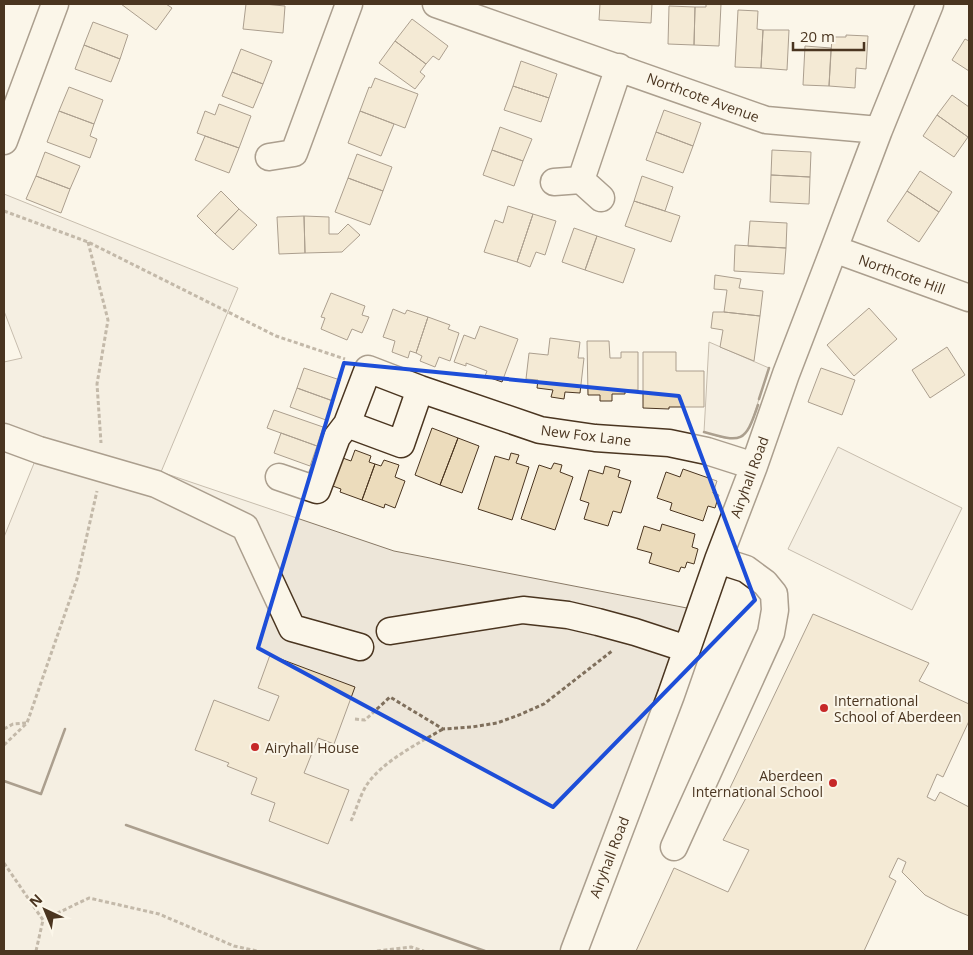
<svg xmlns="http://www.w3.org/2000/svg" width="973" height="955" font-family="'Open Sans',sans-serif">
<style>
.green{fill:#ede6d9;stroke:#887966}
.building{fill:#ecdcbc;stroke:#4a3520}
.lines{fill:none;stroke-linecap:round;stroke-linejoin:round}
.minor-casing{stroke:#4a3520;stroke-width:29}
.path{stroke:#7f6f5c;stroke-width:3;stroke-dasharray:4 2.5;stroke-linecap:butt}
.minor{stroke:#fbf6e9;stroke-width:26}
.wall{stroke:#4a3520;stroke-width:2.5}
.marked{fill:none;stroke:#1d4ed8;stroke-width:4;stroke-linejoin:round}
.poi-dot{fill:#c62828;stroke:#fbf6e9;stroke-width:2}
.labels{text-anchor:middle;dominant-baseline:central;stroke-width:4;stroke-linejoin:round;paint-order:stroke}
.street-label{font-size:14px;fill:#4a3520;stroke:#fbf6e9}
.poi-label{font-size:14px;fill:#4a3520;stroke:#fbf6e9;text-anchor:start}
</style>
<rect width="100%" height="100%" fill="#fbf6e9"/>
<path class="green" d="M4,194L238,288L161,472L394,551L692,609L573,951H4V537L39,451L4,437V362L22,358L4,311Z
M709,342L769,368L750,427C739,446 721,437 704,432Z
M838,447L962,508L912,610L788,549Z"/>
<path class="building" d="M121,4H166L172,8L156,30Z
M246,4H264L285,6L283,33L243,29Z
M600,4H652L651,23L599,20Z
M706,4H721L719,46L694,45L695,7H706Z
M669,6L695,7L694,45L668,44Z
M738,10L758,11L757,29L763,30L761,68L735,67Z
M412,19L448,46L439,60L433,56L426,64L395,41Z
M93,22L128,35L120,59L84,45Z
M763,30H789L787,70L761,68Z
M846,35L868,36L866,69L856,68L855,88L829,86L832,37H846Z
M965,39L969,41V71L952,60Z
M395,41L426,64L420,72L425,76L415,89L379,63Z
M84,45L120,59L111,82L75,69Z
M805,46L831,48L829,86L803,85Z
M241,49L272,61L263,84L232,72Z
M521,61L557,74L549,98L513,86Z
M232,72L263,84L253,108L222,96Z
M375,78L418,94L405,128L360,111L369,87L371,88Z
M513,86L549,98L541,122L504,110Z
M69,87L103,100L94,124L59,111Z
M952,95L969,107V134L968,137L937,115Z
M219,104L251,116L239,148L197,133L205,111L215,115Z
M664,110L701,123L693,146L656,132Z
M59,111L94,124L90,136L97,139L90,158L47,142Z
M360,111L394,124L381,156L348,143Z
M937,115L968,137L954,157L923,136Z
M500,127L532,139L523,161L492,150Z
M656,132L693,146L683,173L646,160Z
M205,136L239,148L229,173L195,160Z
M492,150L523,161L514,186L483,175Z
M772,150L811,152L810,177L771,175Z
M45,152L80,166L70,189L36,176Z
M357,154L392,167L383,191L348,178Z
M920,171L952,192L939,212L907,191Z
M771,175L810,177L809,204L770,202Z
M36,176L70,189L61,213L26,199Z
M642,176L673,187L665,211L634,201Z
M348,178L383,191L370,225L335,212Z
M221,191L239,209L215,234L197,216Z
M907,191L939,212L919,242L887,221Z
M634,201L680,216L671,242L625,226Z
M508,206L533,214L517,262L484,252L495,220L503,223Z
M239,209L257,225L233,250L215,234Z
M533,214L556,221L545,255L536,252L530,267L517,262Z
M304,216L329,217V234H338L348,224L360,235L342,252L305,253Z
M304,216L305,253L279,254L277,217Z
M750,221L787,223L786,248L748,246Z
M574,228L597,236L585,270L562,262Z
M597,236L635,249L623,283L585,270Z
M735,245L786,248L784,274L734,271Z
M715,275L741,279L739,288L763,291L760,316L724,312L727,290L714,289Z
M331,293L365,306L362,315L369,317L362,333L352,329L347,340L321,329L325,318L321,317Z
M869,308L897,339L854,376L827,345Z
M393,309L405,314L407,310L428,317L416,353L410,351L408,358L392,352L395,341L383,337Z
M713,312H724L760,316L754,361L720,347L723,330L711,328Z
M428,317L450,325L448,329L459,333L450,361L439,357L435,367L420,361L422,356L416,353Z
M480,326L518,339L502,382L485,376L487,371L466,363V366L454,362L464,335L475,339Z
M550,338L580,342L578,358H584L580,393L565,392L564,399L551,397L553,390L537,388L538,380L526,379L529,353L548,355Z
M587,341H609L610,358H621V352H638V390H625V394H612V401H600V395H588Z
M947,347L965,375L930,398L912,370Z
M643,352H676V371H704V407H669V409L643,408Z
M304,368L340,380L333,401L297,388Z
M821,368L855,380L842,415L808,402Z
M297,388L333,401L326,420L290,407Z
M274,410L323,427L317,446L267,428Z
M432,428L458,438L440,485L415,475Z
M281,433L317,446L310,466L274,453Z
M458,438L479,446L462,493L440,485Z
M355,450L371,456L369,462L375,464L362,500L340,492L341,489L330,485L340,457L351,461Z
M511,453L519,455L516,463L529,467L512,520L478,509L495,456L509,460Z
M384,460L399,465L395,477L405,481L395,508L385,504L384,508L362,500L375,464L381,466Z
M554,463L562,465L560,472L573,477L555,530L521,519L539,465L551,469Z
M605,466L620,470L618,477L631,481L621,513L613,511L608,526L584,519L589,503L580,500L589,470L603,474Z
M683,469L717,481L713,493L719,495L715,508L708,506L703,521L670,510L672,503L657,498L666,472L680,477Z
M662,524L695,534L692,547L698,549L694,564L687,562L685,568L681,567L679,572L649,563L652,553L637,549L644,526L660,531Z
M813,614L929,663L919,681L969,704V721L943,777L937,774L927,797L935,801L940,792L969,807V916L950,908L925,895L902,872L906,862L898,858L889,877L896,881L864,951H636L674,868L728,892L749,850L723,840L746,798L729,790Z
M270,655L355,687L334,744L318,738L304,773L349,790L328,844L269,821L275,803L251,794L257,778L227,766L229,763L195,750L214,700L269,721L279,696L258,688Z"/>
<g class="lines">
<defs>
<path id="minor" d="M436,4L766,120L879,130
M4,141L55,4
M269,157L294,153L349,4
M554,182L581,180
M601,198L581,180L619,67
M834,249L969,298
M347,424L401,444L420,389
M4,437L39,450L156,484L245,527L292,628L360,647
M279,477L317,490L337,437L347,424L368,369L420,389L540,430L595,438L669,443L707,451L754,466
M390,631L523,610L568,615L598,622L635,632L687,649
M674,847L771,633L775,610L774,594L765,583L746,569L718,560
M574,951L671,695L718,560L754,466L786,374L834,249L879,130L930,4"/>
</defs>
<use href="#minor" class="minor-casing"/>
<path class="path" d="M4,211L88,242L276,336L345,359
M88,242L108,320L97,384L101,443
M355,719L365,720L390,697L443,729L472,727L497,723L519,715L544,704L612,651
M4,729L13,724L26,723
M4,745L27,723L77,579L97,491
M351,821C356,810 360,796 366,786C381,762 419,743 443,729
M4,863L43,920L89,898L159,914L234,946L257,951
M36,951L43,920
M377,951L411,947L424,951"/>
<use href="#minor" class="minor"/>
<path class="wall" d="M759,399L769,368
M704,432C742,443 745,443 758,405
M4,781L41,794L65,729
M126,825L485,951"/>
</g>
<path d="M0 0H973V955H0ZM344,363L679,396L755,600L553,807L258,648Z" fill="#fbf6e9" fill-opacity=".55" fill-rule="evenodd"/>
<path class="marked" d="M344,363L679,396L755,600L553,807L258,648Z"/>
<g class="poi-dot">
<circle cx="824" cy="708" r="5"/>
<circle cx="255" cy="747" r="5"/>
<circle cx="833" cy="783" r="5"/>
</g>
<g class="labels">
<g class="street-label">
<text transform="translate(703 97) rotate(20)">Northcote Avenue</text>
<text transform="translate(902 274) rotate(20)">Northcote Hill</text>
<text transform="translate(586 435) rotate(7)">New Fox Lane</text>
<text transform="translate(749 477) rotate(-70)">Airyhall Road</text>
<text transform="translate(609 857) rotate(-69)">Airyhall Road</text>
</g>
<g class="poi-label">
<text x="834" y="700">International<tspan x="834" dy="16">School of Aberdeen</tspan></text>
<text x="265" y="747">Airyhall House</text>
<text x="823" y="775" text-anchor="end">Aberdeen<tspan x="823" dy="16">International School</tspan></text>
</g>
</g>
<rect width="973" height="955" fill="none" stroke="#4a3520" stroke-width="10"/>
<g transform="translate(45 910) rotate(316)" stroke="#fbf6e9" stroke-width="4" paint-order="stroke">
<path d="M0-4L9 19L0 12L-9 19Z" fill="#4a3520"/>
<text y="-8" font-size="14" font-weight="bold" text-anchor="middle" fill="#4a3520">N</text>
</g>
<path d="M793 42v8h71v-8" fill="none" stroke="#4a3520" stroke-width="2.5"/>
<text x="800" y="42" font-size="15" fill="#4a3520" stroke="#fbf6e9" stroke-width="4" paint-order="stroke">20 m</text>
</svg>
